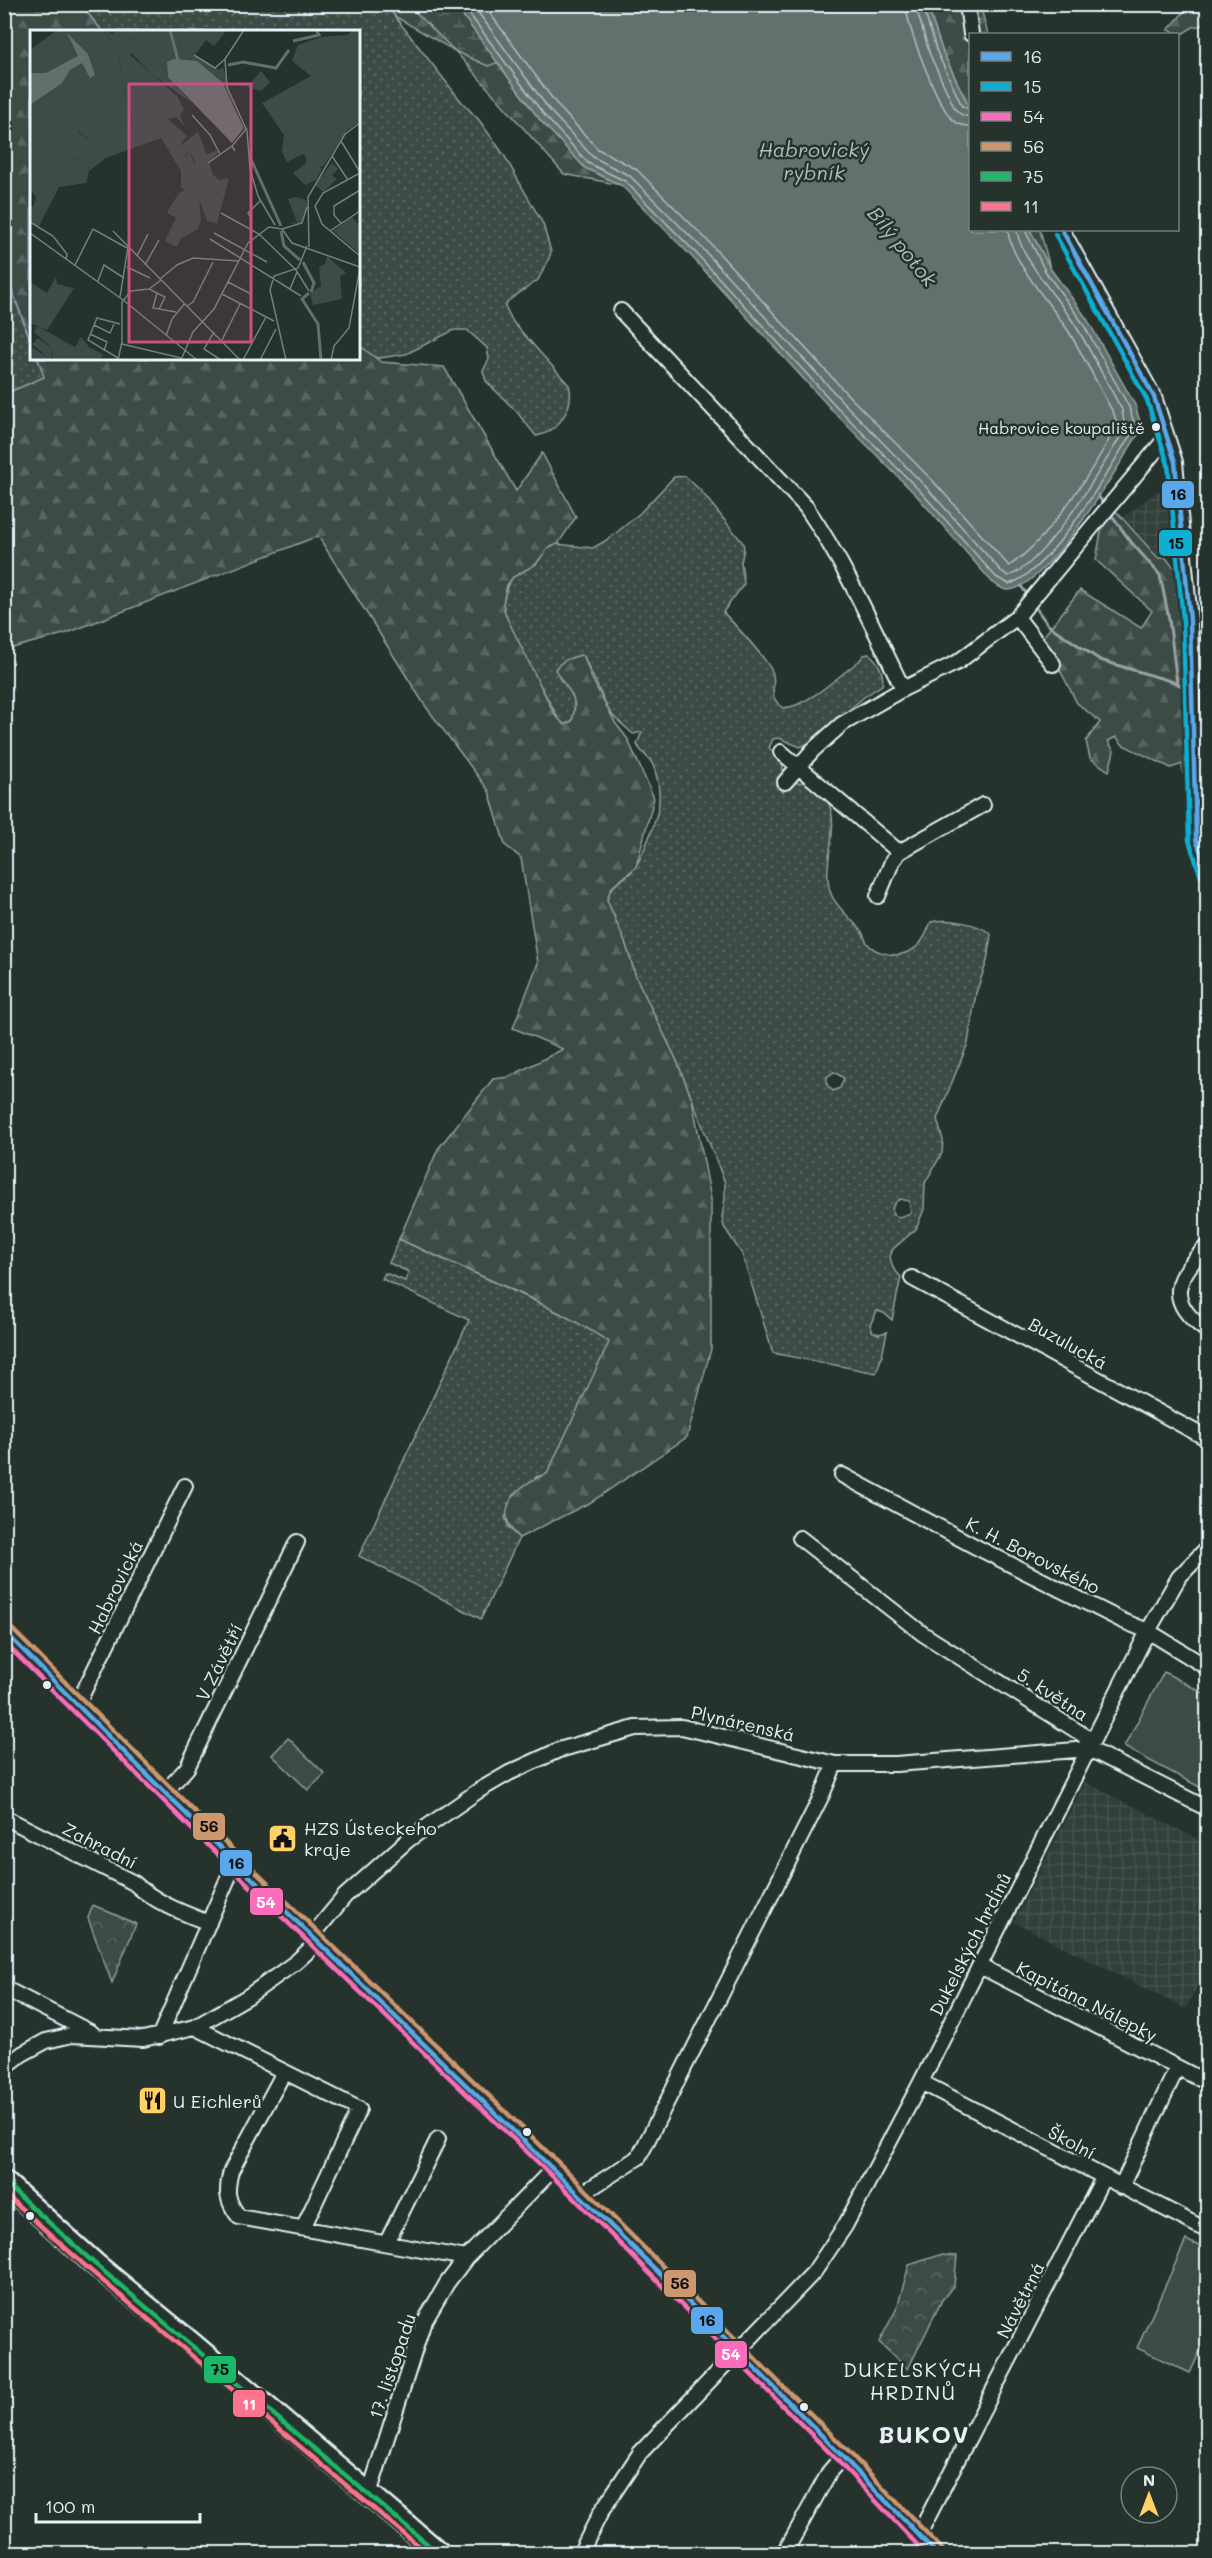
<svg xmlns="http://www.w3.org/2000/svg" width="1212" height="2558" font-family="Mali,sans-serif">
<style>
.industrial{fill:url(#industrial-grid)}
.grass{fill:url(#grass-dots);stroke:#939ea0;stroke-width:1.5;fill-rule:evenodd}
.forest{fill:url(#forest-firs);stroke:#939ea0;stroke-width:1.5}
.wetland{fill:url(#wetland-marsh);stroke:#939ea0;stroke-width:1.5}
.park{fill:url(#park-crowns);stroke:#939ea0;stroke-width:1.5}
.pitch{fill:#3e4b47;stroke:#939ea0;stroke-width:1.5}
.water{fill:#636f6d;stroke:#98a3a5;stroke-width:1.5}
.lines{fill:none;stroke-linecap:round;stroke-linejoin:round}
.shore{stroke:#b3bdc0;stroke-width:1.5}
.stream{stroke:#98a3a5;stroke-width:3}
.minor-casing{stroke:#e8f1f8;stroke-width:18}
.primary-casing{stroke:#e8f1f8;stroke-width:26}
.minor{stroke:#26332d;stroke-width:14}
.primary{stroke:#26332d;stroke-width:21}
.bus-1-casing{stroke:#26332d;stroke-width:9}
.bus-2-casing{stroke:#26332d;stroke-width:9}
.bus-3-casing{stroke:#26332d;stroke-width:9}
.bus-4-casing{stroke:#26332d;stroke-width:9}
.bus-5-casing{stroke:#26332d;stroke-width:9}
.bus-6-casing{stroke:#26332d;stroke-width:9}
.bus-1{stroke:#5aa8eb;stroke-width:4.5}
.bus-2{stroke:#0dafd3;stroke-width:4.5}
.bus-3{stroke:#fb6dba;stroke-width:4.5}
.bus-4{stroke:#cd976f;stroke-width:4.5}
.bus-5{stroke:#1ab867;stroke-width:4.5}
.bus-6{stroke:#fc738d;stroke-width:4.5}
.bus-dot{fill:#e8f1f8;stroke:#26332d;stroke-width:2}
.labels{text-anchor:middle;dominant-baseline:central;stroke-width:5;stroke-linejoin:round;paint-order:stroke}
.bus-label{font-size:16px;fill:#e8f1f8;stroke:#26332d;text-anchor:end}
.street-label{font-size:18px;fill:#e8f1f8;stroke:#26332d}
.poi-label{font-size:18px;fill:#e8f1f8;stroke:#26332d;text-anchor:start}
.water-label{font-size:20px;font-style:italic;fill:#b3bdc0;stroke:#26332d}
.neighbourhood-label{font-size:20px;letter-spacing:1.5px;fill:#e8f1f8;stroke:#26332d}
.district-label{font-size:24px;font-weight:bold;letter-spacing:1.5px;fill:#e8f1f8;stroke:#26332d}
.inset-river{fill:none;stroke:#636f6d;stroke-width:3}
.inset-road{fill:none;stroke:#747f7e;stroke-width:1.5}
.view{fill:#cc4e82;fill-opacity:0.15;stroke:#cc4e82;stroke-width:3}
.inset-edge{fill:none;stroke:#e8f1f8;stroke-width:3}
.line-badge{stroke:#26332d;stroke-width:2}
.badge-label{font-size:16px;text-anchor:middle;font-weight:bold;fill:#fff}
.pale-badge-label{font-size:16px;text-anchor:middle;font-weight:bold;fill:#111}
</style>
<defs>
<pattern id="industrial-grid" width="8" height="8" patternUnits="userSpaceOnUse" patternTransform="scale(1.5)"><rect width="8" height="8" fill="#333f3a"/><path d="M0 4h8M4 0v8" fill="none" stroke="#47524e"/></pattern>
<pattern id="grass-dots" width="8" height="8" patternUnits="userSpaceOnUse" patternTransform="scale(1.5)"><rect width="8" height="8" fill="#3e4b47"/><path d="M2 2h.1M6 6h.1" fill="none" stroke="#5a6562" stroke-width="1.8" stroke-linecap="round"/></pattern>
<pattern id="forest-firs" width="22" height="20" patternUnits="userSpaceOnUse" patternTransform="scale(1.5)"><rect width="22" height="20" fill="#3e4b47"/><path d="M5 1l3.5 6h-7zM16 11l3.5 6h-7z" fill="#5a6562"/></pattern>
<pattern id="wetland-marsh" width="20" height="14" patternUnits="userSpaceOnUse" patternTransform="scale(1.5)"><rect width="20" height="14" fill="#3e4b47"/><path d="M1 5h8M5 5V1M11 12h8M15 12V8" fill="none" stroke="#5a6562"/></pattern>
<pattern id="park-crowns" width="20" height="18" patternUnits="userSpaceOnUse" patternTransform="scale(1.5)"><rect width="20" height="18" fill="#3e4b47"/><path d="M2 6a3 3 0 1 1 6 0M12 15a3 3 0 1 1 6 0" fill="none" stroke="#5a6562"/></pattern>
</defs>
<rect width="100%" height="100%" fill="#26332d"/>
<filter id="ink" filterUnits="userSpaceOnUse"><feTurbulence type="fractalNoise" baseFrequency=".0167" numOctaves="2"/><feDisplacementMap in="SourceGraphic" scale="12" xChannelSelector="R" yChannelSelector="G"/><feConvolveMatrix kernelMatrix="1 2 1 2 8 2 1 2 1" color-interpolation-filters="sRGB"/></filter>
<g filter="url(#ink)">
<path class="industrial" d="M1158,491L1166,492L1173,545L1167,553L1157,556L1124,517Z
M1085,1782L1207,1844V1966L1186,2009L1014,1922Z"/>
<path class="grass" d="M81,5H386L461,101L479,120L504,155L543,224L551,252L549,258L538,280L508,301L505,306L513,322L569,385C575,406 559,432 536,436L516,411L486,381L483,371L489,359L487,348L467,330H454L406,354L380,358L373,357L359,345L358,32L102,31Z
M4,270L31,342L32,358L38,359L45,377L5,394Z
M685,476L701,491L743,543L744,549L741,562L744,584L723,612C734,624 769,660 773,674C776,691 767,695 783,708C806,708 841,674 859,661L864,655L869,654C878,660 885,675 882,685L864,697L811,742L800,747L779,738L773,739L769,748C784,760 788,770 776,786L783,792L793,783L807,782C857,807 815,861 832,896C838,909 853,920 862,932C864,935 865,941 868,944C875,953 892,956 902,954C920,950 925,937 931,922C950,918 977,923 991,934L987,961L976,993L968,1043L937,1119L943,1140L942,1153L925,1183L924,1209L916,1229L893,1249L890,1257L893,1268L901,1277L892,1320L884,1313L877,1311L870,1325L873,1332L879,1334L887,1332L882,1356L876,1373L773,1353L742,1254L724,1227L722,1217L725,1199V1183L676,1059L636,977L626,945L607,900C608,886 621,882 630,873C638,864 641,857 646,845C658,816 665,796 653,765C649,756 640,753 637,744L642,732L633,734L614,717L608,709L584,657L559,678C573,692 578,702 572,721L565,725L560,721L523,654L505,614L503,603L507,586L513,577L536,564L548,548L556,544L593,548L610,538L640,513L674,477ZM834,1072L844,1078L840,1088L833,1091L827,1085V1077ZM900,1199L909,1201L911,1213L899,1217L893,1215C891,1207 893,1204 900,1199Z
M399,1239C470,1273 543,1300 610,1342L547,1474L536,1477L505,1517L509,1528L519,1538L481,1619L359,1556L469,1320L382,1279L385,1273L405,1281L409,1272L389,1263Z"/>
<path class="forest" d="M5,4L81,5L102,31L32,32L31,342L5,270Z
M386,5H455L540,120L585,168L621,185L564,174L455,51L396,17Z
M927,5H980L988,34H970V109L942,50Z
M1190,5H1207V24L1193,27L1182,34L1168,30Z
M1030,230H1040L1050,268Z
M359,345L381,362L444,367L516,491L542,453L576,517L558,544L548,548L536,564L513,577L507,585L503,603L505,614L555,715L565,725L572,721C581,693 565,691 555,669C562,660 570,658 581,655L584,657L592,679L616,724L627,738L654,798L636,867L611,888L607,900L626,945L636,977L676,1059L692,1099L711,1199V1349L687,1437L591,1502L519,1538C490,1510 518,1484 547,1474L609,1342C544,1299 469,1272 399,1239L438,1149L493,1079L509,1077L563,1049L513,1028L538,963L521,858L505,845L489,791L424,704L318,536L67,633L5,650V394L44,377L38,359L358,358Z
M1115,510L1158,558H1166L1175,569L1181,617L1183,774L1182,764L1171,768L1123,745L1116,737L1108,741L1114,751L1109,771L1090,758L1086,741L1100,722L1077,703L1043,637L1080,590L1141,628L1152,611L1096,560L1102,526Z"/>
<path class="wetland" d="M408,5H455L499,62L488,66L455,51Z"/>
<path class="park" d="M93,1905L136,1924L112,1983L88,1918Z
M940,2255L957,2256L954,2285L942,2300L908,2369L879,2342L897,2308L909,2265Z"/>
<path class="pitch" d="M1164,1672L1207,1695V1791L1124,1747Z
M288,1738L325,1774L308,1790L272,1755Z
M1186,2240L1208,2250L1207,2336L1190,2373L1137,2348Z"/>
<path class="water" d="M455,5H927L942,50L970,109V230H1030L1050,268L1087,319L1135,405L1140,422L1139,433C1118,466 1048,588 1008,590C1002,590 997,585 992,582L917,496L832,410L692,257L621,185L585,168L540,120Z"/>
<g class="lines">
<path class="shore" d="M462,4L545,116L588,163L625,181L696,253L836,406L921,492L996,577L1009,584C1052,571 1108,470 1133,431L1134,423L1129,407L1082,322L1045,271L1025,230
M472,4L551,112L593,157L630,176L702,248L842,401L926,487L1001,571L1008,576C1046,565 1104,463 1125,429L1122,410C1107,383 1093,355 1077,328C1063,304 1019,257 1017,230
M483,4L558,106L598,149L636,169L708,241L848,395L933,481L1009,566C1047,542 1097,465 1117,424L1114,414C1099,387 1085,359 1069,332C1053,307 1009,259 1008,230
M906,4C906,25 938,107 953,120C958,125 964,126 970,126
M915,4L930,55L955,109L962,115L970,117
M922,4L937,52L962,106L970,109"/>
<path class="stream" d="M1098,495L1102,502
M1113,517L1131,542L1160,575L1169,619L1177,683L1185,689
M1021,586L1026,593
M1036,608L1048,625L1100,660L1177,683
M1200,714L1208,726"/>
<defs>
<path id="minor" d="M967,4L971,34
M1062,230L1154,397L1175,462L1190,620L1196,839L1208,875
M621,311L806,507C845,564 873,627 903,689
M1053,664L1017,617L1166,438
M781,752L899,852
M785,782L813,750L842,724L903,689L958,662L1017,617
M878,896L892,862L899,852L983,805
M912,1278L1208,1439
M1206,1330C1163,1300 1177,1277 1208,1245
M842,1475L978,1548L1123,1621L1148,1631L1208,1668
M800,1538L923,1634L1085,1736L1089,1749
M4,1631L235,1862L554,2168L843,2456L937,2554
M77,1705L185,1486
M1089,1749L1208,1809
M165,1792L187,1768L297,1542
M4,1817L134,1883C156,1903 181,1912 209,1923
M312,1936L345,1896L408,1840L478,1791L509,1773L559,1750L635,1728L682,1727L835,1764H896L1089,1749
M980,1966L1206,2082
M4,1988L92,2033
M195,2027L359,2109L303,2228
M159,2037L235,1862
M4,2068L22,2054L46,2041L72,2035L143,2039L195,2027L247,1997L296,1962L318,1942
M284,2072L231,2171C226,2191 226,2200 239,2217L466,2258
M921,2082L1208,2231
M1121,2187L1177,2068
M580,2195L639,2157L822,1795L835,1764
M387,2242L438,2139
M369,2494L423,2324L447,2283L466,2258L554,2168
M919,2534L1103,2178
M580,2554L601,2512L640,2453L814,2272L845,2226L921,2082L1148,1631L1179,1577L1208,1547
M784,2554L830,2471L843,2456"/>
<path id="primary" d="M4,2182L95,2264L191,2343L440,2554"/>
</defs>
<use href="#minor" class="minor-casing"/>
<use href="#primary" class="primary-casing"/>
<use href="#minor" class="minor"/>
<use href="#primary" class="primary"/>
<defs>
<path id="bus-1" d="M1062,230L1154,397L1175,462L1190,620L1196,839L1208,873
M4,1631C82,1709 159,1788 237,1864C473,2092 710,2317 937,2554"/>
<path id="bus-2" d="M1055,234L1147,400L1168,464L1183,620L1189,840L1201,877"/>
<path id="bus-3" d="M4,1642L230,1867L549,2173L838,2461L926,2554"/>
<path id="bus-4" d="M9,1626L240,1857L559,2163L848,2451L942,2549"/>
<path id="bus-5" d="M4,2182L95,2264L439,2554"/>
<path id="bus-6" d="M4,2193L90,2270L428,2554"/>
</defs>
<use href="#bus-1" class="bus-1-casing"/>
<use href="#bus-2" class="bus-2-casing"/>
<use href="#bus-3" class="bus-3-casing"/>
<use href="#bus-4" class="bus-4-casing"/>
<use href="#bus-5" class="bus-5-casing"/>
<use href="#bus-6" class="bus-6-casing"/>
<use href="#bus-1" class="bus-1"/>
<use href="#bus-2" class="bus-2"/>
<use href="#bus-3" class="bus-3"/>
<use href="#bus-4" class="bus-4"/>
<use href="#bus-5" class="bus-5"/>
<use href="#bus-6" class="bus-6"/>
</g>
</g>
<defs>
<symbol id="civic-square" viewBox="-11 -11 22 22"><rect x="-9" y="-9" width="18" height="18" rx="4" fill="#ffd166" stroke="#26332d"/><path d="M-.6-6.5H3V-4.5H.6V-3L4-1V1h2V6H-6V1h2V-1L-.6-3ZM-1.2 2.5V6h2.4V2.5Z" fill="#111"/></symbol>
<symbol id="restaurant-square" viewBox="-11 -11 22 22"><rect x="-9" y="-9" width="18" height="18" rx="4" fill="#ffd166" stroke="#26332d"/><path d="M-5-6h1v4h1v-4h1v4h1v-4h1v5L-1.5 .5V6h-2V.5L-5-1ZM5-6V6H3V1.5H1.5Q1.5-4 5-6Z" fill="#111"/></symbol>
</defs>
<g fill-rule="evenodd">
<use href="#civic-square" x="266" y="1822" width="33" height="33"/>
<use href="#restaurant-square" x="136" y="2084" width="33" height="33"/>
</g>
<g class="bus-dot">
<circle cx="1156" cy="427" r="5"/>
<circle cx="47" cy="1685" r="5"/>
<circle cx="527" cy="2132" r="5"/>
<circle cx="30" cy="2216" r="5"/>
<circle cx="804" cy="2407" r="5"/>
</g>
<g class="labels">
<g class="bus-label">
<text x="1145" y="427">Habrovice koupaliště</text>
</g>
<g class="street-label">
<text transform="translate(1068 1343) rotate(29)">Buzulucká</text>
<text transform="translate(1033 1555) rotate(27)">K. H. Borovského</text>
<text transform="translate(115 1587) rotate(-64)">Habrovická</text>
<text transform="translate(219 1662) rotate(-64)">V Závětří</text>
<text transform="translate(1053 1694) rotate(33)">5. května</text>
<text transform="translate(743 1723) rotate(13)">Plynárenská</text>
<text transform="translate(100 1845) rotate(27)">Zahradní</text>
<text transform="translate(970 1944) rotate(-63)">Dukelských hrdinů</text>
<text transform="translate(1087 2001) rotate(27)">Kapitána Nálepky</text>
<text transform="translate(1072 2142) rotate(28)">Školní</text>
<text transform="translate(1020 2300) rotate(-63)">Návětrná</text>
<text transform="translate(392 2366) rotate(-71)">17. listopadu</text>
</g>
<g class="poi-label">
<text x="304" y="1828">HZS Ústeckeho<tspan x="304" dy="21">kraje</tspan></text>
<text x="173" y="2101">U Eichlerů</text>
</g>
<g class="water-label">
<text x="814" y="149">Habrovický<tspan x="814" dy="23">rybník</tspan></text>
<text transform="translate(903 246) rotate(51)">Bílý potok</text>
</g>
<g class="neighbourhood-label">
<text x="913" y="2369">DUKELSKÝCH<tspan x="913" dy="23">HRDINŮ</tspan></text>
</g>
<g class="district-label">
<text x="924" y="2433">BUKOV</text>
</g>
</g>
<g transform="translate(30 30)">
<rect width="330" height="330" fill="#26332d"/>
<path d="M27,0H74L89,24L95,70L103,92L92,97L67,79L48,102L63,112V123L52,131L0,112V20ZM82,0H129L126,5L99,10L86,7ZM145,0H197L184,16L176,10L165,25L152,17ZM323,0L330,1V92L317,100L293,137L289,136L292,139L286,150L275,155L263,143L276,133V127L273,124L257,132L252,122L254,105L232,73L281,46L262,31L268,15L291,7L317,5ZM98,23L147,66L154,79L150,85L155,97L146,87L136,90L118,71L95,33ZM168,102L177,125L186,120L188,123L179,133L183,144L189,150L199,148L187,193L177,191L160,145L165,132L158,120L155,126L150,116ZM139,179L160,190L147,217L135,211L146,188L137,183ZM322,187L330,196L328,222L303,201ZM297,226L316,243L310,246L312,269L283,275L280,263L291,256L289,237L295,234ZM26,247L27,254L44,258L17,300L0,293V252L17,263ZM8,308L23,319L21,330H0V316L17,327L2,314Z" fill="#3e4b47"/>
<path d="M74,0L99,10L126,5L129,0H145L152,17L189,40L193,37L205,81L192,52L167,31L143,53L162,73L124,46L101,23L95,31L118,71L157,106L150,115L156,127L158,120L165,135L160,145L169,165L171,190L168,199L151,209L160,190L139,179L149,163L155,160L151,158V141L131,108L76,128L59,141L56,153L29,157L8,198L0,192V176L3,177L6,167L0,159V112L52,131L63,123V112L48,101L67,79L92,97L103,92L95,70L89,24ZM231,41L240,52L231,61L217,57ZM7,296L45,317L51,307L59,317L74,325L70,330H22L23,319L4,302Z" fill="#3e4b47"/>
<path d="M142,11L157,22L160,30L144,29L137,32L138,47L148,61L139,53L131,31L133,19Z" fill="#3e4b47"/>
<path d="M302,133L308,139L302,145L307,149L293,162L285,155Z" fill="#3e4b47"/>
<path d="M265,167L276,170L277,175L272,193L259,194L267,192L258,169Z" fill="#3e4b47"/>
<path d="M37,3L58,24L65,45L60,48L52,33L40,40L32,53L0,75L1,43H16L48,26ZM144,29L167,31L192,52L214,98L202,113L138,47L137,32Z" fill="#636f6d"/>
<path class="inset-river" d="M140,0L148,30M263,11L289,5L286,0M198,35L213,32L246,38L259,20M220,127L251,196M251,201L254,216L270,230M273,232L284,253L281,262M279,263L272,269L288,294L291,330"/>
<path class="inset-road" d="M214,0L195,29L197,57L217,101L220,139L228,166L245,195M164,25L185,38L195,29M162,85L180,105L190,124M311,111L330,142M205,121L202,116L217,98M302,126L318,150M178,133L202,116M330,143L293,163L285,176L292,194L330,226M191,183L229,204L266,240L279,261M221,188L218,183L231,170M0,192L23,206L37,224L36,229M311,193L304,185V176L330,160M252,199L272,193L277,177M83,201L210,330M300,201L330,181M0,203L93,270L167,330M184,203L237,232M180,209L271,266M279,217L278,167L315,104L330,93M107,226L118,204M45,235L63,199L97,218M115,235L129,210M97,237L120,248M130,249L147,235L163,228L209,231M68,251L74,235L94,248M198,252L221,264M119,259L135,267L129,279M260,259L267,242M127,263L123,278L146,282M192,264L244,291M90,267L98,217M157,276L163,272L183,232M64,295L80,303L84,294M184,302L174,319L191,330M60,304L77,312L74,321M136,306L142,289L155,273M192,310L210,274M92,314L151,328M88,328L58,310L67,288L90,294M88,330L92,312V272L101,261L119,259L131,250M151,330L163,302L184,279L218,213L239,197L252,199L262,213L330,237M213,330L236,287M230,330L246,299M256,330L240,260L244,246L268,238L277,216M301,330L304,316L319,298L330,238"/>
<path class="view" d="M99,54H221V312H99Z"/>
<rect width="330" height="330" class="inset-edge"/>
</g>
<g class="line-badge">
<rect x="1161" y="480" width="34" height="29" rx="6" fill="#5aa8eb"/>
<rect x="1158" y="529" width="35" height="28" rx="6" fill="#0dafd3"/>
<rect x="192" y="1812" width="34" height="29" rx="6" fill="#cd976f"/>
<rect x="219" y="1849" width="34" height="28" rx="6" fill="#5aa8eb"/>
<rect x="249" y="1887" width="35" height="29" rx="6" fill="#fb6dba"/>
<rect x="663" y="2269" width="34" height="29" rx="6" fill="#cd976f"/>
<rect x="690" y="2306" width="34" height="29" rx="6" fill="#5aa8eb"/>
<rect x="714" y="2340" width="34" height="29" rx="6" fill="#fb6dba"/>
<rect x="203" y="2355" width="34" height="29" rx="6" fill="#1ab867"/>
<rect x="232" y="2389" width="34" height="29" rx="6" fill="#fc738d"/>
</g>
<g class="badge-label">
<text x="266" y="1908">54</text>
<text x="731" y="2360">54</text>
<text x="249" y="2410">11</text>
</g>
<g class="pale-badge-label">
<text x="1178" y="500">16</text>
<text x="1176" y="549">15</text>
<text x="209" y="1832">56</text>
<text x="236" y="1869">16</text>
<text x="680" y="2289">56</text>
<text x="707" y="2326">16</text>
<text x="220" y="2375">75</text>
</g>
<rect width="1212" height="2558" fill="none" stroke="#26332d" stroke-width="24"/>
<rect x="12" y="12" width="1188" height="2534" fill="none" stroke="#e8f1f8" stroke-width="2" filter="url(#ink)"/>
<rect x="969" y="33" width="210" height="198" fill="#26332d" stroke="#747f7e" stroke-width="1.5"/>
<rect x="981" y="52" width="30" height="9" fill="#5aa8eb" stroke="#747f7e" stroke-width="1.5"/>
<text x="1023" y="63" font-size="18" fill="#e8f1f8">16</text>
<rect x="981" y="82" width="30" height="9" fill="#0dafd3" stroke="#747f7e" stroke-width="1.5"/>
<text x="1023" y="93" font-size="18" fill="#e8f1f8">15</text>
<rect x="981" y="112" width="30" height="9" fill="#fb6dba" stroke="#747f7e" stroke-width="1.5"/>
<text x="1023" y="123" font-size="18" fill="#e8f1f8">54</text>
<rect x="981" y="142" width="30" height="9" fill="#cd976f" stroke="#747f7e" stroke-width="1.5"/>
<text x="1023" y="153" font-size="18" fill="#e8f1f8">56</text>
<rect x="981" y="172" width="30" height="9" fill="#1ab867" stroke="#747f7e" stroke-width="1.5"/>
<text x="1023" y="183" font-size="18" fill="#e8f1f8">75</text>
<rect x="981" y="202" width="30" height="9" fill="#fc738d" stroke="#747f7e" stroke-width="1.5"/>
<text x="1023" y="213" font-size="18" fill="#e8f1f8">11</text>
<g transform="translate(1149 2495)"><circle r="28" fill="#26332d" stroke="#747f7e" stroke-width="1.5"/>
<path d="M0-4.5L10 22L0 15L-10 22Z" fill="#ffd166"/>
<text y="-9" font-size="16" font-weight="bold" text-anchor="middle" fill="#e8f1f8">N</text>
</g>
<path d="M36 2513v9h164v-9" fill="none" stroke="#e8f1f8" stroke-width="3"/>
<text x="45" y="2513" font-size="18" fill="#e8f1f8" stroke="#26332d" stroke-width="4.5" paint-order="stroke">100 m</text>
</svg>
